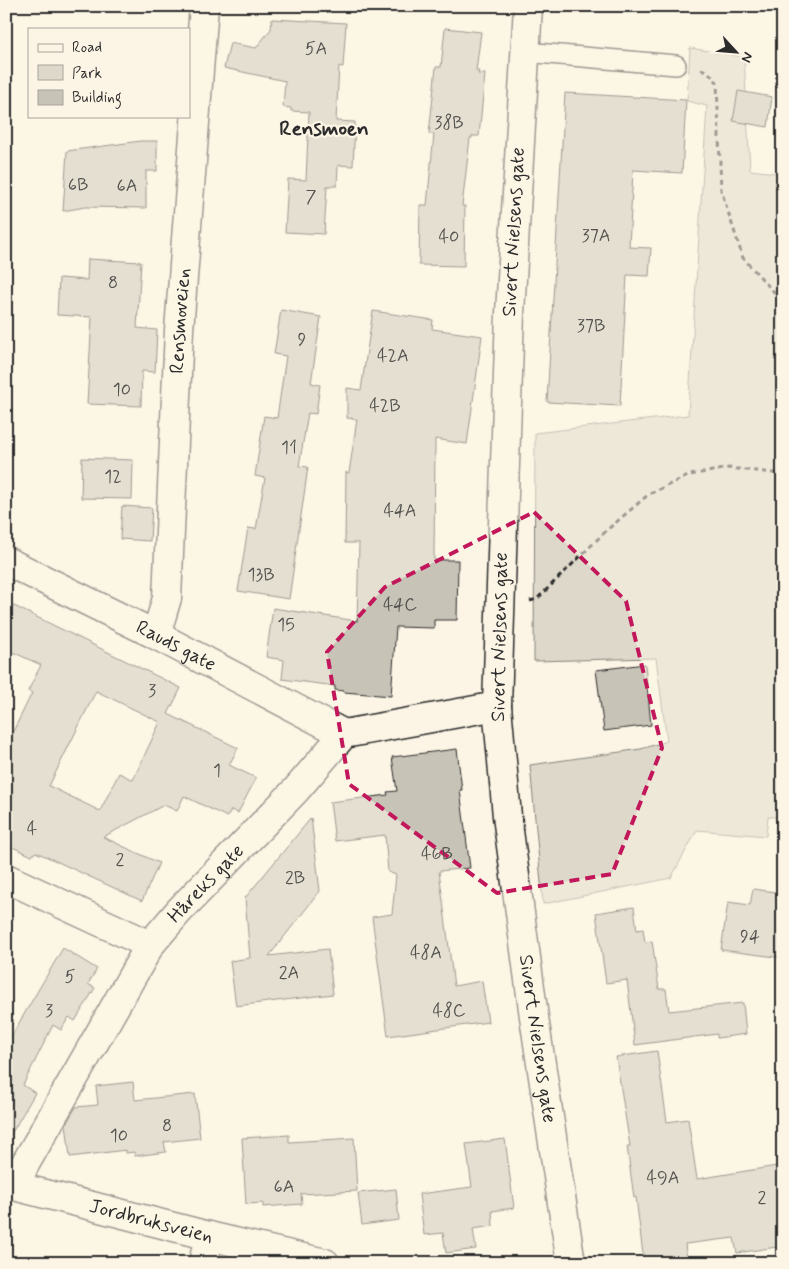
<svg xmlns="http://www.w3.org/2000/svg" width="789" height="1269" font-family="Mynerve,sans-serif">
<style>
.green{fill:#ded8ca;stroke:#84827a}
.building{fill:#c8c3b7;stroke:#2b2b2b;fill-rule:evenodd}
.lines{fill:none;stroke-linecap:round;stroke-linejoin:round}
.lane-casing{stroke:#2b2b2b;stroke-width:22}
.street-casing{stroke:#2b2b2b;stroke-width:31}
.path{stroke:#2b2b2b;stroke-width:3;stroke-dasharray:5 4;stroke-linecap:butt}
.lane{stroke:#fcf5e5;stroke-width:19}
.street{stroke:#fcf5e5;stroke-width:28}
.marked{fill:none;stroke:#c2185b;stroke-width:4;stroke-dasharray:10 6;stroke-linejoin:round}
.labels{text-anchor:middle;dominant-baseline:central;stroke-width:4.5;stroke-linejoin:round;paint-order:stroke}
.number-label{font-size:18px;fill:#52514e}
.street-label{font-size:20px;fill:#2b2b2b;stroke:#fcf5e5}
.neighbourhood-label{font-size:21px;font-weight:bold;fill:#2b2b2b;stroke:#fcf5e5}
</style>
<rect width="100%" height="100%" fill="#fcf5e5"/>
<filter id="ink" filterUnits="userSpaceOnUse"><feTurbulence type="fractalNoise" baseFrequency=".02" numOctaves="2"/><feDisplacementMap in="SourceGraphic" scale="10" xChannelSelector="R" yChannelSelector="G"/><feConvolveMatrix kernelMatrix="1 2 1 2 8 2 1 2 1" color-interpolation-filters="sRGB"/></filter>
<g filter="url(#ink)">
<path class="green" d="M690,48L744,57L750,170L783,174V817H768L766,836L697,830L671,878L543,904L530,765L641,749L667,741L656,658L534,661L535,433L688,415L707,106L687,101Z"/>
<path class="building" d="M272,19L346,23L343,67L339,66L336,121L355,122L353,166L338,165L337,186H327L324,234L285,232L288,179L306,180L309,112L291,111V108L283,107L285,81L224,68L230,43L256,48L271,29Z
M445,28L481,32L476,71H479L478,74H485L479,136H472V138H470L462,206H465L464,266L419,265L420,205H427L434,134H429L436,67H441Z
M738,91L772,97L768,127L733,121Z
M565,93L686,100L682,173L633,170L629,247L651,248L649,276L627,275L620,406L547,402Z
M141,141H157V171H146V208L85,207L63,211L67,151Z
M88,259L141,262L137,328L157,330L155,372L142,371L141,406L87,404L92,317L57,315L59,278L87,280Z
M281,310L321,317L311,383L320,385L316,414L308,413L299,466L308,467L289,599L238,591L248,528L256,529L265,478L255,476L264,416L277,418L286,356L274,354Z
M373,311L433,320L432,329L482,336L467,444L435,439L434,560H458L457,620H434V628L396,627L391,696L344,692V691L335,690V686L282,679L284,660L266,657L273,608L357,621L359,543H345L346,472L349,473L357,419L347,418V388L361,390Z
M82,458L133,460L132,499L81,498Z
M122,506L152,508L150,541L120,539Z
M6,602L181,688L168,714L238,748L229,765L256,778L238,813L231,810L227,817L184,796L177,811L164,805L103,837L159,863L142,901L43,855L35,852L32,856L6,844V746L32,693L28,691L41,665L6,649ZM96,691L160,722L133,780L119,773L100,811L49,786Z
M645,664L651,725L604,731L596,670Z
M457,749L462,790H460L470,868L439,871L454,986L482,981L488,1022L388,1036L372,917L392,914L396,875L388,872L385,835L335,841L330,802L388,795L387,792L397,791L392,757Z
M311,818L320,891L269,956L328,949L333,994L236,1006L230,961L250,958L245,898Z
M753,889L783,893V958L721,950L728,902L750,905Z
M634,907L637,930L643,929L645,942L652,941L659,989H666L669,1011L743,1003L746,1034L717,1038V1034L635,1045L627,980L606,983L596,913Z
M63,948L97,969L88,984L95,988L75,1021L69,1017L61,1030L53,1025L23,1085L35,1093L6,1143V1048L16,1028Z
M657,1051L667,1122L688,1119L697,1179L783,1165V1246L737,1253L734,1238L685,1244L687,1260L644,1263L636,1197L634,1198L627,1146H630L616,1057Z
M133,1082L135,1100L195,1094L200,1138L164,1142L166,1152L135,1156L134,1152L126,1153V1150L70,1157L66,1124L76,1107L98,1105L96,1086Z
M289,1135V1142L354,1138L357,1191L301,1194L302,1204L263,1207V1203L246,1204L242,1138Z
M505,1139L514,1208L492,1211L493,1226L473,1229L476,1249L446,1253L443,1233L424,1235L419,1194L472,1187L466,1144Z
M396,1189L399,1220L362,1225L358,1193Z"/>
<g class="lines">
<defs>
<path id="lane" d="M525,52L676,65"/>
<g id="street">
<path id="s1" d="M528,6L510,313L497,706L507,816L534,1017L571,1263"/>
<path id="s2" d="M6,561L156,635L344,734"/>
<path id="s3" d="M156,635L167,598L179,330L204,6"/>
<path d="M6,878L150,945"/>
<path id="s4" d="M6,1184L209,1236L325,1263"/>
<path id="s5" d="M16,1186L24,1166L150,945L179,911L296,790L344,734L497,706"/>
<path d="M203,1263L209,1236"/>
</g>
</defs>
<use href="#lane" class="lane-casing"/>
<use href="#street" class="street-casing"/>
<path class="path" d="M701,69L708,72L717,82L721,190L743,258L783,302
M530,601L537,599L607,530L649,494L690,475L729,468L783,474"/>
<use href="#lane" class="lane"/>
<use href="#street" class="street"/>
</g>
</g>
<path d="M0 0H789V1269H0ZM534,512L626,601L662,748L612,874L497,893L349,784L327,652L385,587Z" fill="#fcf5e5" fill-opacity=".55" fill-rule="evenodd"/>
<path class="marked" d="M534,512L626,601L662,748L612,874L497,893L349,784L327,652L385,587Z"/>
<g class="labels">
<g class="number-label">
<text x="316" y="49">5A</text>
<text x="449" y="123">38B</text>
<text x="78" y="185">6B</text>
<text x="127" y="186">6A</text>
<text x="311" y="197">7</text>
<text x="596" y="236">37A</text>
<text x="449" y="237">40</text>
<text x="113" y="283">8</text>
<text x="591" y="326">37B</text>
<text x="302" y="340">9</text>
<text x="393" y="356">42A</text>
<text x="122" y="390">10</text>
<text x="385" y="406">42B</text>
<text x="289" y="448">11</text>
<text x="113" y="477">12</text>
<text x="400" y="511">44A</text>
<text x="261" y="575">13B</text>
<text x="400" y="605">44C</text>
<text x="286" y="625">15</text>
<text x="152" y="691">3</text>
<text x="217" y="771">1</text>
<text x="32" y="829">4</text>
<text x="437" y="854">46B</text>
<text x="120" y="860">2</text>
<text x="295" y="878">2B</text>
<text x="750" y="937">94</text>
<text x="426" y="953">48A</text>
<text x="289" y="973">2A</text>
<text x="70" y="977">5</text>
<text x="49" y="1011">3</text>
<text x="449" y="1011">48C</text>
<text x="167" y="1126">8</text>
<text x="119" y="1136">10</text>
<text x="663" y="1178">49A</text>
<text x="284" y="1187">6A</text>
<text x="762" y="1198">2</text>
</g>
<g class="street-label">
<text transform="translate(514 232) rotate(-87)">Sivert Nielsens gate</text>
<text stroke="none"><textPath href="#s3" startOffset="316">Rensmoveien</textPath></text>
<text transform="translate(500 637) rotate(-89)">Sivert Nielsens gate</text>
<text stroke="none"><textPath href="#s2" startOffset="190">Rauds gate</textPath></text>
<text stroke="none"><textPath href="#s5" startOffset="359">Håreks gate</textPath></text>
<text stroke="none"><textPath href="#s1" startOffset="1036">Sivert Nielsens gate</textPath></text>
<text stroke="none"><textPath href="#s4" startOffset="150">Jordbruksveien</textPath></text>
</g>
<g class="neighbourhood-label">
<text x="324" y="129">Rensmoen</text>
</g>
</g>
<rect width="789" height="1269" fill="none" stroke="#fcf5e5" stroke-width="25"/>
<rect x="12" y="12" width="764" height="1244" fill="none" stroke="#2b2b2b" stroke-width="2" filter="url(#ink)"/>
<rect x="28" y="28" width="162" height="90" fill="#fcf5e5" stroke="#a8a49b"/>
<rect x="38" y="44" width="25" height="8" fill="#fcf5e5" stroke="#a8a49b"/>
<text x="72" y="52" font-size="15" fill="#2b2b2b">Road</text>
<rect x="38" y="65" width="25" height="15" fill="#ded8ca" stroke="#a8a49b"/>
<text x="72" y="78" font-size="15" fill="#2b2b2b">Park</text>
<rect x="38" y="90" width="25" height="15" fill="#c8c3b7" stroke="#a8a49b"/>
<text x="72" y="102" font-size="15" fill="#2b2b2b">Building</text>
<g transform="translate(736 52) rotate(116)" stroke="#fcf5e5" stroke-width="4" paint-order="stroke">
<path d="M0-4L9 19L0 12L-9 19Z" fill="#2b2b2b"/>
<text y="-8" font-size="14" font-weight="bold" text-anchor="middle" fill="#2b2b2b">N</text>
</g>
</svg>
